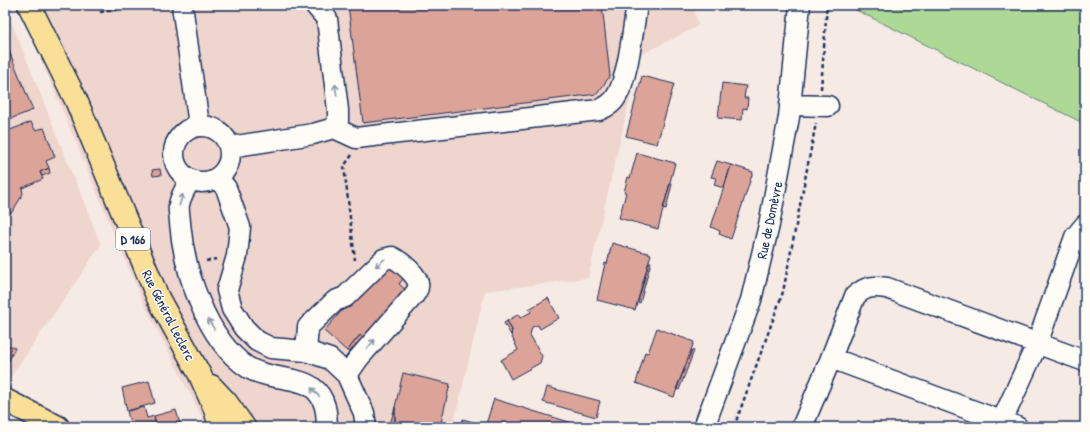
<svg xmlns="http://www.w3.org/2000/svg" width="1090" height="432" font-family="'Patrick Hand',sans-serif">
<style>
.built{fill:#eed5cd}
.green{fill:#aed895;stroke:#64847a}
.building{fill:#dca398;stroke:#1b2f5e}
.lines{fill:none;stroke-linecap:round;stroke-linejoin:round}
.minor-casing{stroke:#1b2f5e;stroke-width:23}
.major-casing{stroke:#1b2f5e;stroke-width:25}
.path{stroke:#1b2f5e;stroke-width:2.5;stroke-dasharray:4 3;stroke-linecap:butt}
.minor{stroke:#fdfcf7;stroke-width:20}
.major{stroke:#fadf96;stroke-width:22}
.oneway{stroke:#8c96aa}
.labels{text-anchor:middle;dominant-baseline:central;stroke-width:3;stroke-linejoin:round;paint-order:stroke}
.shield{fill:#fdfcf7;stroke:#5f6c8c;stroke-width:1}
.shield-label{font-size:13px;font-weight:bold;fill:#1b2f5e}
.street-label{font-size:14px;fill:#1b2f5e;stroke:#fdfcf7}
</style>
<rect width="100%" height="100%" fill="#f6eae4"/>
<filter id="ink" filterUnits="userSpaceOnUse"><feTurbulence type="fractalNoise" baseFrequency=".025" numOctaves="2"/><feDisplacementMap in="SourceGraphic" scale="8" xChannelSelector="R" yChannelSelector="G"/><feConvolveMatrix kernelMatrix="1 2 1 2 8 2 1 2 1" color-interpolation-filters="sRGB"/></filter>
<g filter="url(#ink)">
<path class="built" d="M18,5H693L698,26L640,55L588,278L485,291L453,427H207L143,302Z
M5,6L101,245L8,381L5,379Z"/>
<path class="green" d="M854,5H1074L1085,12V124L854,9Z"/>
<path class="building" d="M348,5H602L610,76L597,94L363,123Z
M5,41L33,110L5,121Z
M642,76L674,84L657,144L626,136Z
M722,83L746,86L744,98H748L747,109L743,108L742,120L718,118Z
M31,122L35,130L44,128L55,157L46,161L49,168L40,172L43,179L22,188L23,194L12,212L5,214V132Z
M637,153L675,163L658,229L619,218L626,193L624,192L628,177L630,178Z
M717,161L731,165L724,188L714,185L716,178L711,177Z
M731,165L753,172L731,239L719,234L720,231L711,227Z
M49,168L50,173L42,176L40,172Z
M160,169L161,175L153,176L152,170Z
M670,184H672L666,209L663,208Z
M612,243L651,254L635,310L597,300L605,263L607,264Z
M649,262H651L640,303L638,302Z
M390,266L404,278L399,284L409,293L367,341L360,335L347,351L324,331L380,267Z
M548,298L559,318L540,329L538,325L532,327L530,335L542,356L540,363L511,379L501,360L518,350L511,335L512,330L507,321L519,314L520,318L531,312L529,309Z
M507,321L512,330L511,335L504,323Z
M657,328L694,342L674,397L636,383L645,352L648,353Z
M360,335L367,341L354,357L347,351Z
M5,344L15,348L5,368Z
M692,350L694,351L679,390L676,389Z
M403,373L450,384L440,427H395V407Z
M149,381L155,403L127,411L122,388Z
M547,387L600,401L596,417L543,402Z
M494,399L582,426L485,427Z
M144,407L147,418L154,416L156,427H131L127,411Z
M395,407V427H390L391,421Z
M176,410L181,427H156L154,416Z
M463,419L480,424L479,427H461Z"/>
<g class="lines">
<defs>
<path id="minor" d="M182,5L199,125
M315,5L327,19L338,110V121L334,128
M790,105L828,106
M174 154a28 28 0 1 1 56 0a28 28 0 1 1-56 0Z
M230,147L313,134L334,128L356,138L599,110C606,107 612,104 616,97C628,79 633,28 637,5
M217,178L226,188L240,227L237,256L227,290L232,309L244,328L257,341L271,348L306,351L330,359L347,375L364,413L366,427
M190,180C186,187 180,197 179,205C178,210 180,217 180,223C184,270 206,339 247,367C267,380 299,376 313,388C325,397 328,414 326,427
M306,351L308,327L335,301L345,297L384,259L392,257C400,261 421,277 418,287C418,290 415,293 414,295L358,359L347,375
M831,358L855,296C866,286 873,286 887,288L1085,361
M1002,421L1037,344L1075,237L1085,225
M704,427L751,300L769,225L789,117L800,5
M802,427L831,358L1017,427"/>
<path id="major" d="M29,5L76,100L158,298L200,375L215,409L220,427
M211,386L226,402L244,427
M5,400L58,427"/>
</defs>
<use href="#minor" class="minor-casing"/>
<use href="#major" class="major-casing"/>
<path class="path" d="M100,12L149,5
M821,89L827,5
M352,155L344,166L355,260
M206,261L216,259
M734,427L783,292L816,123"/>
<use href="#minor" class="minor"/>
<use href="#major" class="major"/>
</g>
<defs><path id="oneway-shaft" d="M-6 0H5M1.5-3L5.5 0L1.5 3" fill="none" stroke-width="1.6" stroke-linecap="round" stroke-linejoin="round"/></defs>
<g class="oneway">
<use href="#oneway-shaft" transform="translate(336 90) rotate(-97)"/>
<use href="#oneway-shaft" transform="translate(181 200) rotate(-73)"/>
<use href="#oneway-shaft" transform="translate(380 263) rotate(141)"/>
<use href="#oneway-shaft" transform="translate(211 324) rotate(-121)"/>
<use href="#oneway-shaft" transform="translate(371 344) rotate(-49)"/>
<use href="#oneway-shaft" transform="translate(315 392) rotate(-133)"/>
</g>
</g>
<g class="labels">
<rect class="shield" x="116" y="228" width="34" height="22" rx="3"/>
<g class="shield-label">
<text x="133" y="239">D 166</text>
</g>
<g class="street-label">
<text transform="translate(769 220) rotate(-78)">Rue de Domèvre</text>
<text transform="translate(169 315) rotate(63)">Rue Général Leclerc</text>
</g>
</g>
<rect width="1090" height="432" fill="none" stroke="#fdfcf7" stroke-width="20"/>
<rect x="10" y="10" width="1070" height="412" fill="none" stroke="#1b2f5e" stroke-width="1.5" filter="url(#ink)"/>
</svg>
